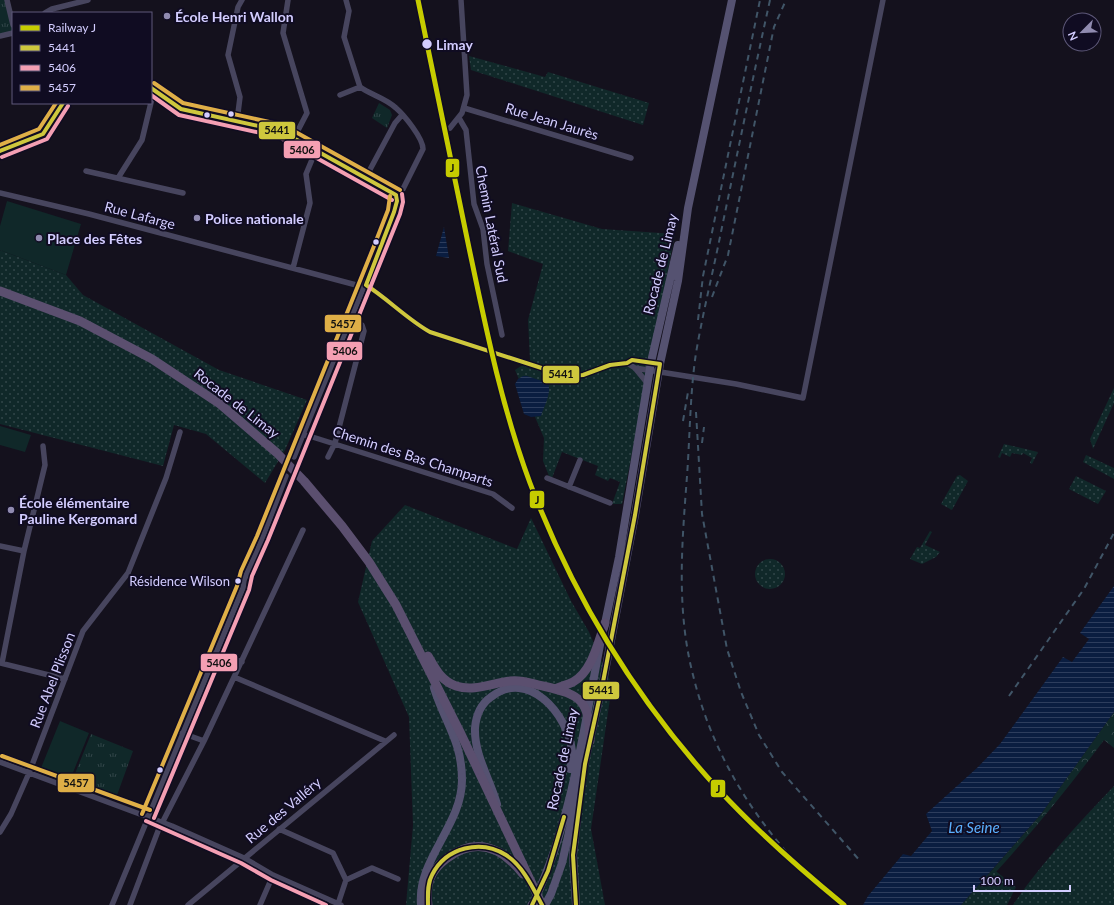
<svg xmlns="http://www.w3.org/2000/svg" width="1114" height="905" font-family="Lato,sans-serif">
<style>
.grass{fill:url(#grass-dots)}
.forest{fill:url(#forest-crowns)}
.park{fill:url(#park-tufts)}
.pitch{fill:#102829}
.water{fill:url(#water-rules)}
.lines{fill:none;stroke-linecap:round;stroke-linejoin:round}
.street{stroke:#47455e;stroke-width:5.5}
.secondary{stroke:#555271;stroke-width:8}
.primary{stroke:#5b4f6f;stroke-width:9}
.rail{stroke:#405567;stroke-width:2;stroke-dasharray:6 5;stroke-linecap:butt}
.bus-1-casing{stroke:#100c22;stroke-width:7}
.bus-2-casing{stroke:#100c22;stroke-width:7}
.bus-3-casing{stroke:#100c22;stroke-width:7}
.bus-1{stroke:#cec73d;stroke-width:4}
.bus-2{stroke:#f49fb3;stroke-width:4}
.bus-3{stroke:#dfaf47;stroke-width:4}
.rail-1-casing{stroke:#100c22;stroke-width:8}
.rail-1{stroke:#c6cc00;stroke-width:5}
.poi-dot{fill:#908bb0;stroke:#100c22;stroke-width:1.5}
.stop-dot{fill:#d3cdff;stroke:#100c22;stroke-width:1.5}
.labels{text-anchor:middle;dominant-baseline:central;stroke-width:4;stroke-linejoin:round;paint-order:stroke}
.bus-label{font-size:13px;fill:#d3cdff;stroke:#100c22;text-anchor:end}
.poi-label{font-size:14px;font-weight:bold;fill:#d3cdff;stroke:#100c22;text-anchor:start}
.stop-label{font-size:14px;font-weight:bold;fill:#d3cdff;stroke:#100c22;text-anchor:start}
.street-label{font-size:14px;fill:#d3cdff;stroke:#100c22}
.water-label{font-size:15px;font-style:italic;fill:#5bb0ff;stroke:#100c22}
.line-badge{stroke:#100c22;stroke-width:1.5}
.pale-badge-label{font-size:11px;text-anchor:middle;font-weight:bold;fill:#111}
</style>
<defs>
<pattern id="grass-dots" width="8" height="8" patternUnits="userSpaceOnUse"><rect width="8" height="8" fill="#102829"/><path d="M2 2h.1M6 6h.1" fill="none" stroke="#324649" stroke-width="1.8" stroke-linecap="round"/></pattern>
<pattern id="forest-crowns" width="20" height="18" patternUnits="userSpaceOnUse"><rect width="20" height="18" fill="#102829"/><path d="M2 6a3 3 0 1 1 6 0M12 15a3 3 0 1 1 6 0" fill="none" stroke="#324649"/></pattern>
<pattern id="park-tufts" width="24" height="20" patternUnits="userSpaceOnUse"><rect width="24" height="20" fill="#102829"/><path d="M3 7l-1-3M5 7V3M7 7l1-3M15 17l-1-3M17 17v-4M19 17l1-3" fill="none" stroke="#324649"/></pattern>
<pattern id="water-rules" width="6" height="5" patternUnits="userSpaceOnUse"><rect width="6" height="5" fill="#0a1d40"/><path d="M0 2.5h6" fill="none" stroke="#2d3d5d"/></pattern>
</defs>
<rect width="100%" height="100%" fill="#14111d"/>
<path class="grass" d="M469,56L545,77L548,72L649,103L643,125L471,70Z
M512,203L602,229L675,234L622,504H612L620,482L610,478L608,481L595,475L598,466L562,452L552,478L549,476L543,461L544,438L515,370L530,360L528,320L543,264L508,251Z
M0,250L66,275L83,295L219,370L307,400L285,450L265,483L206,434L174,425L163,466L0,424Z
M1114,388V403L1093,449L1090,439Z
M1004,444L1038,452L1032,464L1030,463L1032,458L1023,453L1022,455L1012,453L1010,457L1002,453L1000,458L998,457Z
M1086,455L1114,468V479L1083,462Z
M960,475L968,481L952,510L941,504L957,476Z
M1076,476L1106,491L1098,504L1069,489Z
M405,505L517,549L531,518L571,601L589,632L612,685L591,829L605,905H406L413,825L409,717L358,602L372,541Z
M930,531L932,532L925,545L940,552L936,557L922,564L910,559L917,547L920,548Z
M755 574a15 15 0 1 1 30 0a15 15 0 1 1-30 0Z
M1114,786V905H1013C1042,862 1078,824 1114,786Z
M993,869L1016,887L1007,905H961Z"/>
<path class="forest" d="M1114,712V748L1104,740C1070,786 1035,829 996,872L993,869L1041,814Z"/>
<path class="park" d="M0,0H7L13,25V33L0,36Z
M379,103L390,110L392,115L387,128L372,118Z
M91,734L133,751L116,798L72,781Z"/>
<path class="pitch" d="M7,201L81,224L66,275L0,250V226Z
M0,426L31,435L25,452L0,445Z
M60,721L89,733L70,780L41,768Z"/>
<path class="water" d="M444,227L449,258L436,256Z
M523,376H527L548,383C552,393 544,406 541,416L531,417L524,414L515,384L518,379Z
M1114,586V712L1041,814L961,905H863L868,896L903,854L911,856L932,831L926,814L978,767L1000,744L1063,657L1072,662L1089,639L1080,633Z"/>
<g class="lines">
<path class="street" d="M7,0L13,25
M288,0L283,33L307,113L294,138
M346,0L349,11L344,37L360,87C371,95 386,98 396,108C404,115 423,138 423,149L403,189L396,195
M45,13L52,9L88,0
M0,36L13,33
M151,88L181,109L281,131L391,191L396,195
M340,95L360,87
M464,108L631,158
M459,118L466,130L474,204L483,229L487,264L502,335
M237,121L240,97L228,55L238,7L242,0
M450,128L462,113L467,95L461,0
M0,151L43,134L63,103
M86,171L183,193
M366,177L395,123L402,115
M118,178L142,140L154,90
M0,193L89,214L360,286L366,285
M293,268L310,203L306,174L316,150
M366,285L380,294L416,324L430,332L560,374L571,376L583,375L610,365L627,363L632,360L660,364
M627,363L635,368L648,384
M635,368L736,384L803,398L883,0
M303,434L493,494L512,508
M294,457C327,374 362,294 394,212L397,201L396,195
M328,457L335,443L364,331L362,325L350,320
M547,478L610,503
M569,487L580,460
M0,546L24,551
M215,653L242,662
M0,663L65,679
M2,663L24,551L45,465L43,446
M234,677L385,741
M182,733L204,741
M0,762L172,826L244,858L273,875L341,905
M279,829L333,853L346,880L372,868L398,879
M0,832L11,814L29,773L83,631L128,573L166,478L180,432
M338,904L346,880
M112,905L243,588L244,580L257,552L286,476
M130,905L158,831L204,741L303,530
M188,905L394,735
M260,905L273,875"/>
<path class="secondary" d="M604,628L619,557L651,362L678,245
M497,804C490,779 474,755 475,728C476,716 481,704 491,697C528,668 568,714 572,751C573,756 571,763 570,769
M535,899C571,823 584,728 600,645
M421,905C417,859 462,826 462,780C462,741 445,723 434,688
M545,905L551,894L562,863L603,682L635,515L660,364L678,281L688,208L732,0
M576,905L573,855L577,820"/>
<path class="primary" d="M0,291L80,321L152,359L220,404L277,453L304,481L342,526L369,562L396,605L460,732L542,905
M428,656C435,668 441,681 456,686C474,692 492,683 510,681C522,679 532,684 543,686C582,695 589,700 590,741
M555,689C561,686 567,685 573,682C592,672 598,642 605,623
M428,905C425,885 430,871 446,859C476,836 502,847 523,874
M532,905L533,904"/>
<path class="rail" d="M770,0C753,77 737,155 721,232C713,272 703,312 696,353C690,393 690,435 687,476C682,543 676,609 693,675C711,749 749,813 801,868
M712,297L728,255L774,27L786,0
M698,320L703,276L760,0
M696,412L702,514L727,649L741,692L759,735L782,772L861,862
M683,421L688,392
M702,443L704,427
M1009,696L1084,589L1114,533"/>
<defs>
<path id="bus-1" d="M151,88L181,109L281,131L396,195
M0,151L43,134L63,103
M366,285C388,299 407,319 430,332L560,374L571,376L583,375L610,365L627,363L632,360L660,364L635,515L603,682L585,764L573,855L576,905
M366,285L394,212L397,201L396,195
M428,905C428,895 427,884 432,875C446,847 481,839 506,855C523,866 533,888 542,905
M532,905L548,871L564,817"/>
<path id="bus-2" d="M151,95L179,115L279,137L392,200
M2,157L47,139L68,106
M154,818L249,590L252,576L268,540L400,214L403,202L402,194
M146,821L241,863L271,880L326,905"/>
<path id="bus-3" d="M154,83L183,103L283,125L400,190
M0,145L39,129L56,103
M2,756L150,810
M142,814L237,586L241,571L257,536L374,246L388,210L390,196"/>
</defs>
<use href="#bus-1" class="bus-1-casing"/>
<use href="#bus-2" class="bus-2-casing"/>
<use href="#bus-3" class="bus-3-casing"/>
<use href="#bus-1" class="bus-1"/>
<use href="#bus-2" class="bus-2"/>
<use href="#bus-3" class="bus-3"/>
<defs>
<path id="rail-1" d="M418,0C434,81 451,162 468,243C485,324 501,405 530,483C573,596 637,701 719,790C757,831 800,869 844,905"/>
</defs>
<use href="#rail-1" class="rail-1-casing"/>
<use href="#rail-1" class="rail-1"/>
</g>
<g class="poi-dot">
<circle cx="167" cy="16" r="4"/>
<circle cx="197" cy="218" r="4"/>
<circle cx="39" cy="238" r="4"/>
<circle cx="11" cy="510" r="4"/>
</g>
<g class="stop-dot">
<circle cx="427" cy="44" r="5.5"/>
<circle cx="231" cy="114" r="3.5"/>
<circle cx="207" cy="115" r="3.5"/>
<circle cx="376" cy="242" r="3.5"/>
<circle cx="238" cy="581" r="3.5"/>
<circle cx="160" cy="770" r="3.5"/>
</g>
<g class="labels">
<g class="bus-label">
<text x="230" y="581">Résidence Wilson</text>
</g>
<g class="poi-label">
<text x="175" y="16">École Henri Wallon</text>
<text x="205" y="218">Police nationale</text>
<text x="47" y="238">Place des Fêtes</text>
<text x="19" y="502">École élémentaire<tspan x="19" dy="16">Pauline Kergomard</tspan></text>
</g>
<g class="stop-label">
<text x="436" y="44">Limay</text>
</g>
<g class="street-label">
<text transform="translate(552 121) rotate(17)">Rue Jean Jaurès</text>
<text transform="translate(140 215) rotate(15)">Rue Lafarge</text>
<text transform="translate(492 224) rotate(79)">Chemin Latéral Sud</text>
<text transform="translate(660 264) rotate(-76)">Rocade de Limay</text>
<text transform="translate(237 403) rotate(38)">Rocade de Limay</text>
<text transform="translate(413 456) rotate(18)">Chemin des Bas Champarts</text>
<text transform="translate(52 680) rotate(-69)">Rue Abel Plisson</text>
<text transform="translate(562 759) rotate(-78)">Rocade de Limay</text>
<text transform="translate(283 810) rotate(-40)">Rue des Valléry</text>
</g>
<g class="water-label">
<text x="974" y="827">La Seine</text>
</g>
</g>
<g class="line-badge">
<rect x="258" y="121" width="38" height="19" rx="4" fill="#cec73d"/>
<rect x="283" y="140" width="38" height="19" rx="4" fill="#f49fb3"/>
<rect x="445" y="158" width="15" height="20" rx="4" fill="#c6cc00"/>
<rect x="324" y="314" width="38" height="19" rx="4" fill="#dfaf47"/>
<rect x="326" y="341" width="37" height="20" rx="4" fill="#f49fb3"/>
<rect x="542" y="365" width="38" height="19" rx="4" fill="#cec73d"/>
<rect x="529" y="490" width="16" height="19" rx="4" fill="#c6cc00"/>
<rect x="200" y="653" width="38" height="19" rx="4" fill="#f49fb3"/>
<rect x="582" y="681" width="38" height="19" rx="4" fill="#cec73d"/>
<rect x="57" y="773" width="38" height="20" rx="4" fill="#dfaf47"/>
<rect x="710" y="779" width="16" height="19" rx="4" fill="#c6cc00"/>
</g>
<g class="pale-badge-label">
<text x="277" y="134">5441</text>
<text x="302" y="154">5406</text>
<text x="452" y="172">J</text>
<text x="343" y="328">5457</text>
<text x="345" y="355">5406</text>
<text x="561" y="378">5441</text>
<text x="537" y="504">J</text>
<text x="219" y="667">5406</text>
<text x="601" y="694">5441</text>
<text x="76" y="787">5457</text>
<text x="718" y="793">J</text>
</g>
<rect x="12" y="12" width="140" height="92" fill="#100c22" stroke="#5e597a"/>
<rect x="20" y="25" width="20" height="6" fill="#c6cc00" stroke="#5e597a"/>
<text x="48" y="32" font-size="12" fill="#d3cdff">Railway J</text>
<rect x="20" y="45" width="20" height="6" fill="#cec73d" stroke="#5e597a"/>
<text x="48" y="52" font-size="12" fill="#d3cdff">5441</text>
<rect x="20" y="65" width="20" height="6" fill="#f49fb3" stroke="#5e597a"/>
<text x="48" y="72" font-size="12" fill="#d3cdff">5406</text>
<rect x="20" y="85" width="20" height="6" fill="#dfaf47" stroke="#5e597a"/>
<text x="48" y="92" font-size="12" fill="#d3cdff">5457</text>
<g transform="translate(1082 32) rotate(246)"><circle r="19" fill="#100c22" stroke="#5e597a"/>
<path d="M0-3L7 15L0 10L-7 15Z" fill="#908bb0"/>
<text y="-6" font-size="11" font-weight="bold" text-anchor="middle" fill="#d3cdff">N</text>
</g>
<path d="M974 885v6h96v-6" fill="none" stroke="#d3cdff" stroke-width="2"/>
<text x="980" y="885" font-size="12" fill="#d3cdff" stroke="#100c22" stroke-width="3" paint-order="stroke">100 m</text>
</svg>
